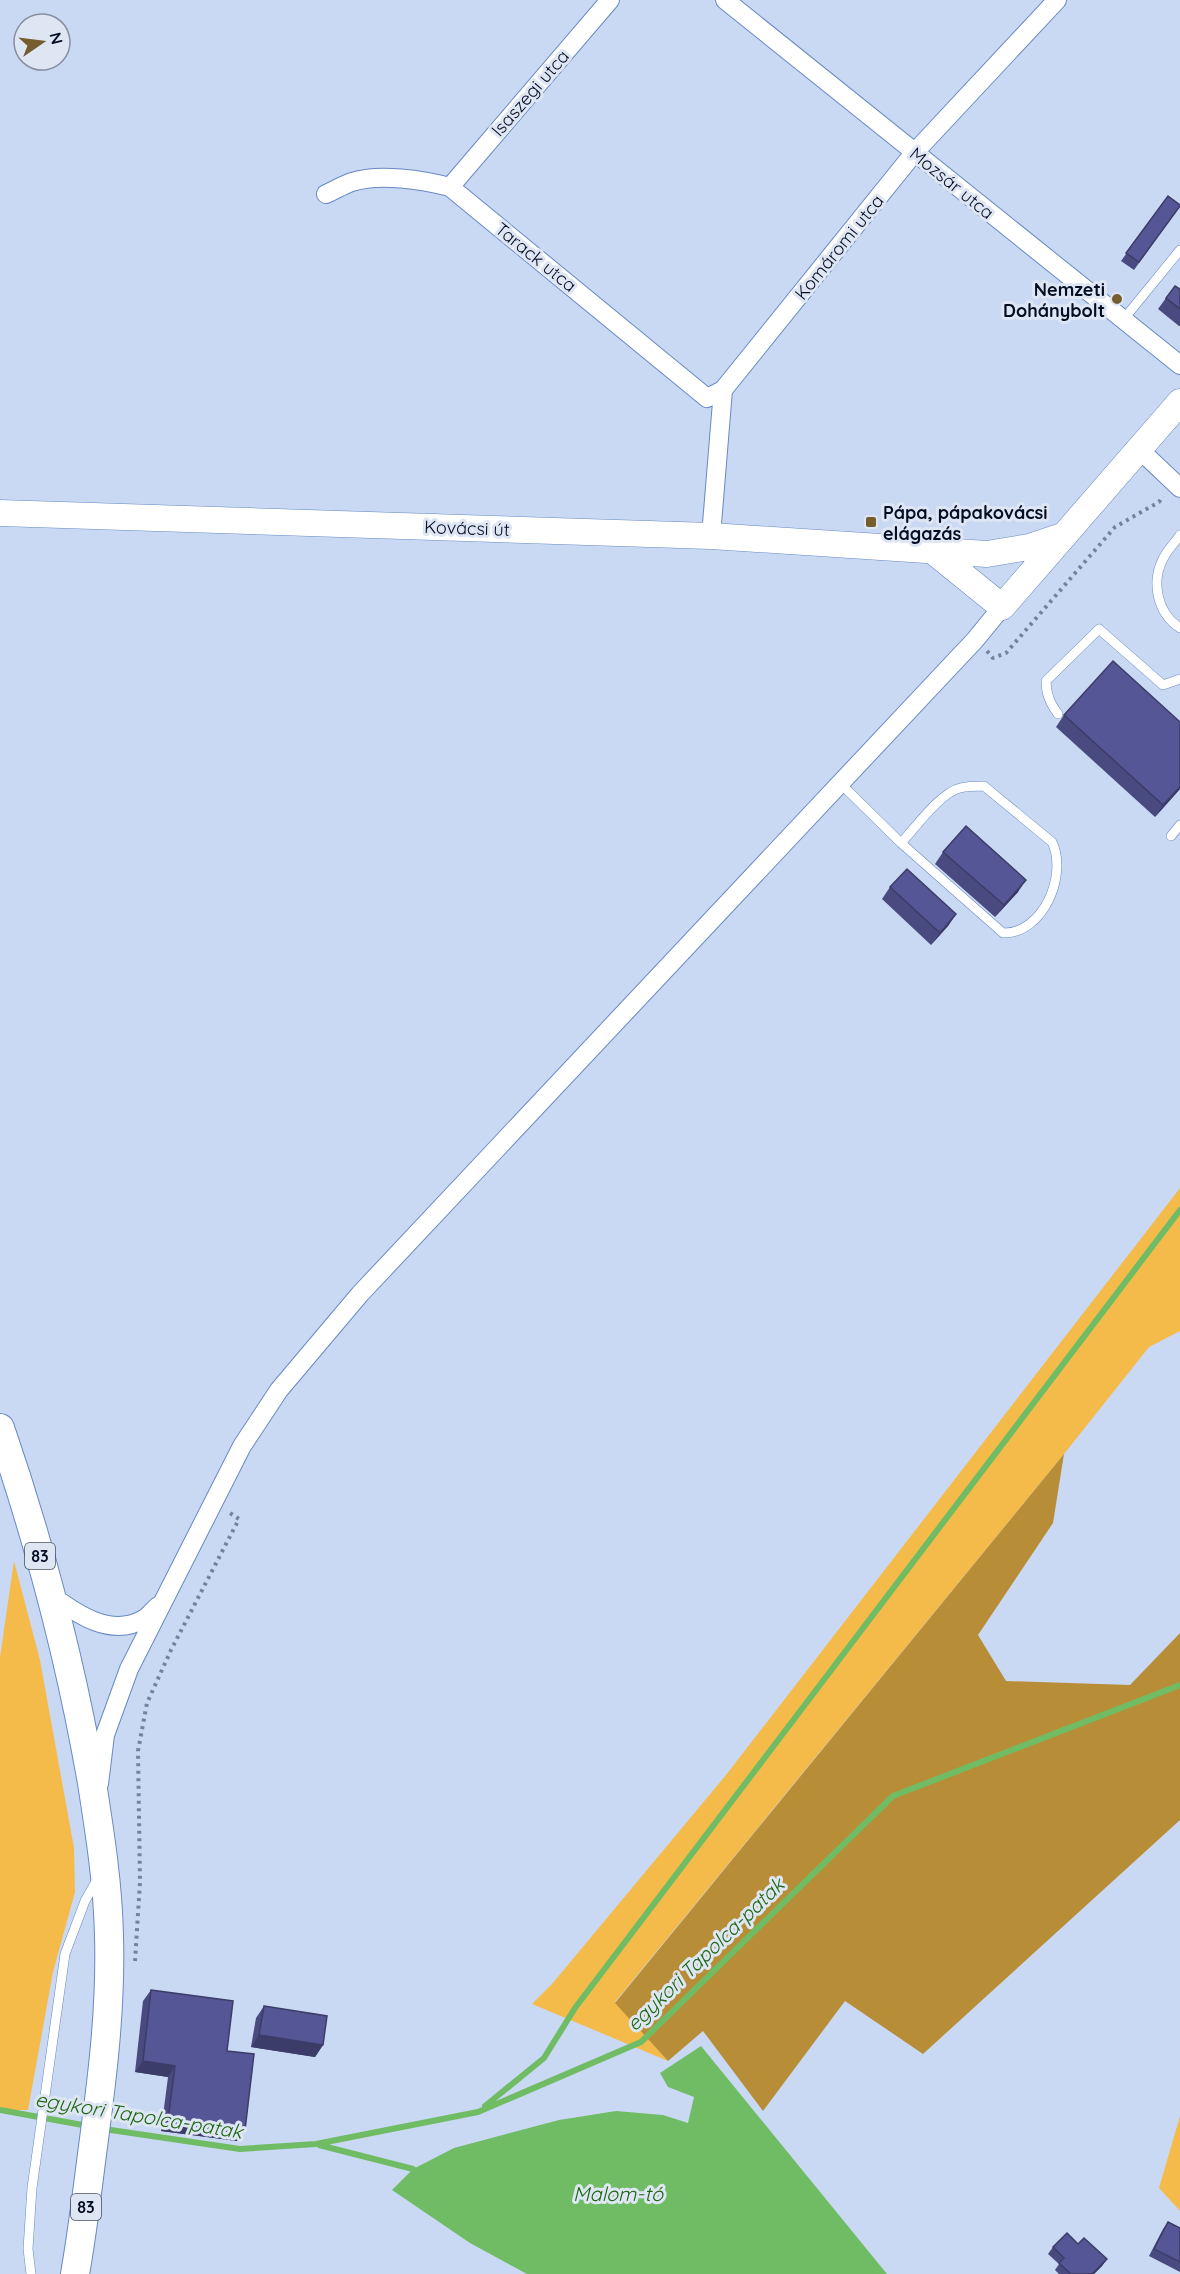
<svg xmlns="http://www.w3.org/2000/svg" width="1180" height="2274" font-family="Quicksand,sans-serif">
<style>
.green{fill:#f4bb4a}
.forest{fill:#b88d37}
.water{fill:#70bc65}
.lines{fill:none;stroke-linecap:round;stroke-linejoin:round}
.stream{stroke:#70bc65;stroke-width:6}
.lane-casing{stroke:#6789c5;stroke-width:10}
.street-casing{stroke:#6789c5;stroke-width:20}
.secondary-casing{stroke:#6789c5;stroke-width:27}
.primary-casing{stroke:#6789c5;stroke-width:30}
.path{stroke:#75829a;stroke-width:4;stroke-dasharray:3 4.5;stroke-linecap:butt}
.lane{stroke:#fff;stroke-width:9}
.street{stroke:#fff;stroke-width:18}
.secondary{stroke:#fff;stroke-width:26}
.primary{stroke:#fff;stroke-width:28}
.wall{fill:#494a80}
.shaded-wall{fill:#3c3c68}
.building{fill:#555695;stroke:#3c3c68;stroke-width:1.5}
.poi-dot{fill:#765d2e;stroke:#dee6f3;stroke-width:2}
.labels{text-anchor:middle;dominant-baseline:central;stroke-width:6;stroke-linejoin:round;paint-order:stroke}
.shield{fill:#dee6f3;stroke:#454e61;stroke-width:1.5}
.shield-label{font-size:16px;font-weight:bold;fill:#030d23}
.street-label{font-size:18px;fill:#030d23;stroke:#dee6f3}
.poi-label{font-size:18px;font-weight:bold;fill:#030d23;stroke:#dee6f3;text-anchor:end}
.water-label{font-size:20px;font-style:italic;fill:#1c6710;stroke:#dee6f3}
</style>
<rect width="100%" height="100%" fill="#cad9f3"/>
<path class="green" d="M1180,1188V1331L1149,1347L1064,1454L615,2002L668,2061L532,2004L552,1984L726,1775Z
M14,1561L40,1660L74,1848L75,1892L53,1972L28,2110H0V1657Z
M1180,2116V2211L1159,2188Z"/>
<path class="forest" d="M1064,1454L1053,1523L978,1635L1006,1681L1130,1685L1180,1633V1820L923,2054L845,2001L763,2111L703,2031L668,2061L615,2003Z"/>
<path class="water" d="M701,2046L887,2274H527L470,2243L392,2190L413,2169L454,2148L559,2120L616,2111L663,2115L688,2123L694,2097L668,2087L660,2073Z"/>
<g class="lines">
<path class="stream" d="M485,2106L544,2058L575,2008L1180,1210
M0,2110L88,2126
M104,2129L240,2149L316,2144L478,2112L641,2042L893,1796L1180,1685
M319,2145L413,2169"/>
<defs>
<path id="lane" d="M1123,320L1180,250
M1180,535C1175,543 1167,550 1163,559C1151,582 1157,613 1180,628
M1058,714C1050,703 1046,694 1046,681L1099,629L1163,685L1180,679
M840,783L901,843L1003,933C1043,934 1068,875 1052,842L984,786C976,786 968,786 960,788C940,793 916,827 901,843
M1171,836L1180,825
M31,2274L28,2249L32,2188L65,1954L85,1901L98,1878"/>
<path id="street" d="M725,0L1180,365
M450,187L610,0
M326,194C335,190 343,185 352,182C379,173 423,180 450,187L707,398L723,390
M1140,450L1180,488
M711,536L723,390L914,153L1057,0
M52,1596C77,1614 111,1638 144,1619C149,1616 153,1610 158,1606
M99,1784L105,1735L129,1669L242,1446L279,1390L360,1294L975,640L1002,607"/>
<path id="secondary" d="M0,513L711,536L987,554L1029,547L1065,535
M933,551L1002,607L1180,402"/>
<path id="primary" d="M0,1428C40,1544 71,1663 92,1783C100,1834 108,1885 109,1936C111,2005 103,2072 94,2139C88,2184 83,2229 75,2274"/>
</defs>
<use href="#lane" class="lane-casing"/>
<use href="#street" class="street-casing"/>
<use href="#secondary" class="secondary-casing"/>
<use href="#primary" class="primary-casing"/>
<path class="path" d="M987,651L993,658L1006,653L1115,527L1159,502L1163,496
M135,1961L140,1882L138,1751L147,1703L171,1650L239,1519L227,1511"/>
<use href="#lane" class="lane"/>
<use href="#street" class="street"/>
<use href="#secondary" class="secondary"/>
<use href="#primary" class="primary"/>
</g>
<path class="wall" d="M1168,196L1180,205L1134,270L1121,261Z
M1180,289V326H1179L1158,309L1166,298Z
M1064,715L1180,722V789L1155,817L1056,727Z
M943,852L1018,892L995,917L935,864Z
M890,887L956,914L948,926L931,945L882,899Z
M151,1990L227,2051L245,2130L237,2141L161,2131L168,2077L135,2072L143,2001Z
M264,2006L323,2045L315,2057L251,2047L256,2018Z
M1168,2222L1180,2228V2272L1149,2256L1163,2229Z
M1078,2244L1107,2259L1102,2266L1094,2274H1059L1055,2270L1059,2264L1048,2254L1053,2247Z"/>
<path class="shaded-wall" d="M1180,787V789L1155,817L1163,805Z
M1026,880L1018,892L995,917L1004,905Z
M956,914L948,926L931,945L940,933Z
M259,2035L323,2045L315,2057L251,2047Z
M143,2061L175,2066L168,2077L135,2072Z
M168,2120L245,2130L237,2141L161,2131Z
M1107,2259L1102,2266L1094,2274H1092Z"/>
<path class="building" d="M1168,196L1180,205V206L1139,262L1126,253Z
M1175,286L1180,289V309L1166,298Z
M1113,661L1180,722V787L1163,805L1064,715Z
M966,826L1026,880L1004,905L943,852Z
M907,869L956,914L940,933L890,887Z
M151,1990L233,2001L227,2051L254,2054L245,2130L168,2120L175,2066L143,2061Z
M264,2006L327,2016L323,2045L259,2035Z
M1168,2222L1180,2228V2262L1154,2249Z
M1067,2233L1078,2244L1084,2238L1107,2259L1092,2274H1071L1059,2263L1064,2258L1053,2247Z"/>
<g class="poi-dot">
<circle cx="1117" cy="299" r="6"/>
<rect x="865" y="516" width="12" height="12" rx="3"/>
</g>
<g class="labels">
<g class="shield">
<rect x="25" y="1543" width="30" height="26" rx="4.5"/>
<rect x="71" y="2194" width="30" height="26" rx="4.5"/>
</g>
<g class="shield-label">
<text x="40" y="1556">83</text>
<text x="86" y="2207">83</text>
</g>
<g class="street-label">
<text transform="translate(530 93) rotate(-49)">Isaszegi utca</text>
<text transform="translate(952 183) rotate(39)">Mozsár utca</text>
<text transform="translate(839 247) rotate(-51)">Komáromi utca</text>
<text transform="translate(536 257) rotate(39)">Tarack utca</text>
<text transform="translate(467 528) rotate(2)">Kovácsi út</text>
</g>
<g class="poi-label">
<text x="1105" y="289">Nemzeti<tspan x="1105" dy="21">Dohánybolt</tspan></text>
<text x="883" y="512" text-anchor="start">Pápa, pápakovácsi<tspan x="883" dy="21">elágazás</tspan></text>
</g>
<g class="water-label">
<text transform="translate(705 1954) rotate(-44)">egykori Tapolca-patak</text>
<text transform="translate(139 2115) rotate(9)">egykori Tapolca-patak</text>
<text x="618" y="2193">Malom-tó</text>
</g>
</g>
<g transform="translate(42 42) rotate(76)"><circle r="28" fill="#dee6f3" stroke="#868fa0" stroke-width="1.5"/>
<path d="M0-4.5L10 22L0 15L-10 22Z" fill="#765d2e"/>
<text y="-9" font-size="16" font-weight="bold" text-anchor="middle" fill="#030d23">N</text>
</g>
</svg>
